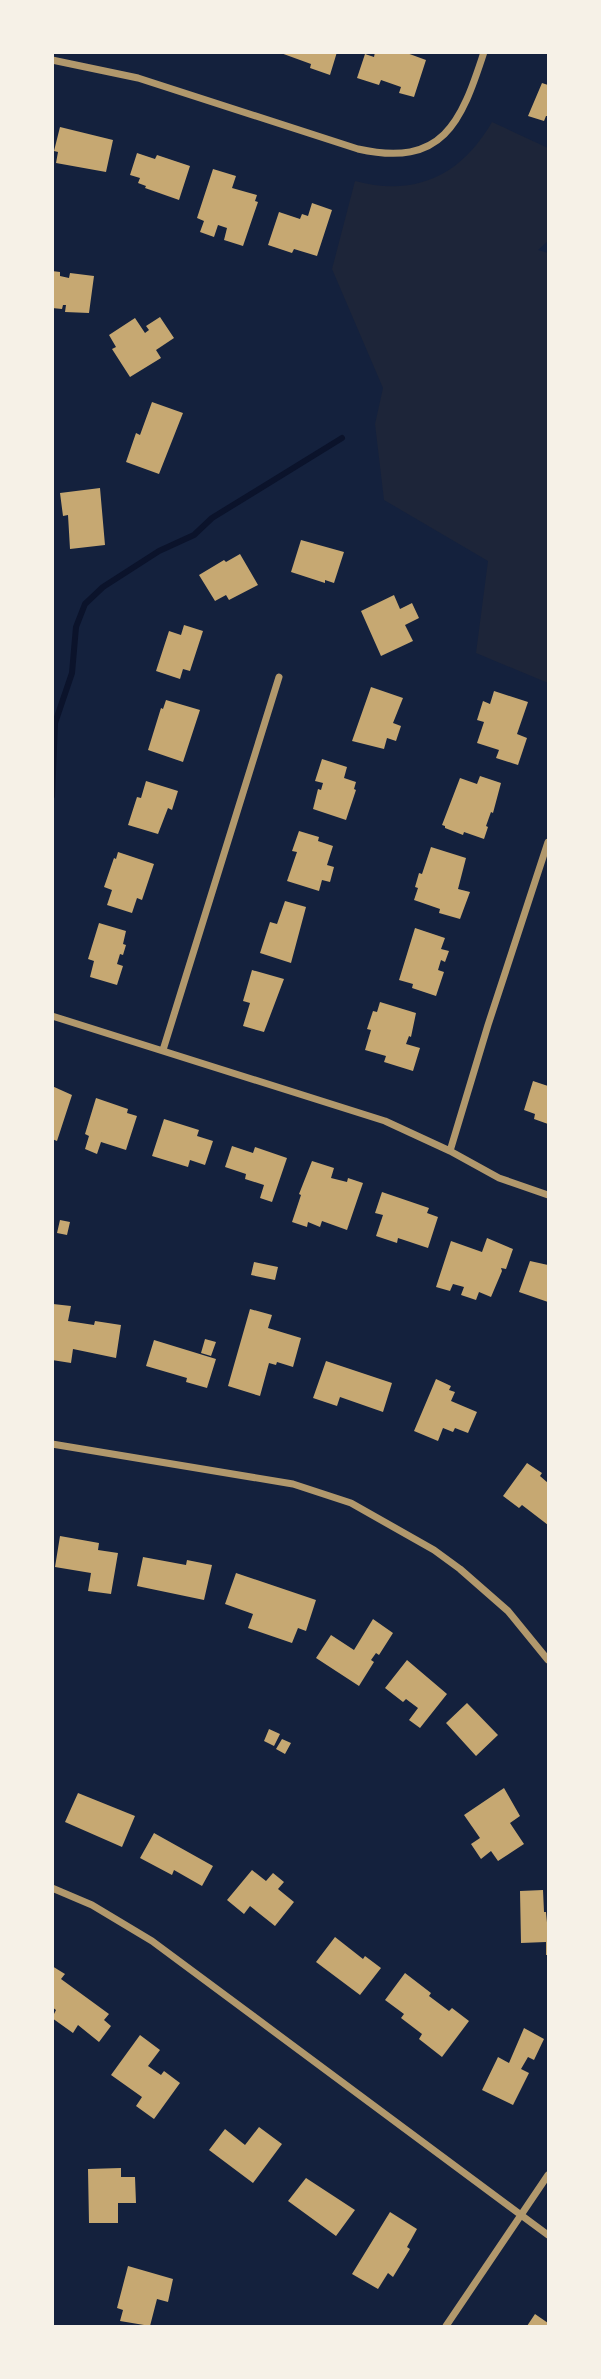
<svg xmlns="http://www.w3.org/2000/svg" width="601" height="2379" font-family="'Times New Roman',serif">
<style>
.green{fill:#1d2539}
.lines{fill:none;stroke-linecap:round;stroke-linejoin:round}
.stream{stroke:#0b132b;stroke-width:6}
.building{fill:#c6a872}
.minor{stroke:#b1986c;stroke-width:7}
</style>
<rect width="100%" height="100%" fill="#14213d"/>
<path class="green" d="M492,122L548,148V241L538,250L548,253V683L476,653L488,561L384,500L375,424L383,388L332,269L355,181C415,197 461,176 492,122Z"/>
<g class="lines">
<path class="stream" d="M52,796L55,723L72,673L76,627L85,604L103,587L159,551L194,535L212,518L342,438"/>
</g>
<path class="building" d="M278,52H337L330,75L310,68L311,64Z
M375,52H404L426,60L414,97L399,93L401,87L381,80L379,85L357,78L365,54L374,57Z
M542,83L548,85V116H546L544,121L528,116Z
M60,127L113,140L106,172L56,163L58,152L54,151Z
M137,153L155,159L157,155L190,166L179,200L145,188L146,186L138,183L140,178L130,175Z
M213,169L236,176L232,188L257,195L255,201L258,202L243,246L224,240L227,228L218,225L214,237L200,232L204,221L197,218Z
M312,203L332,210L317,256L294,249L292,253L268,245L279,212L300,219L302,214L308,216Z
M52,271L60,272V276L69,278L70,273L94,276L89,313L65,312L66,305H63L62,309L52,308Z
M160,317L174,338L156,350L161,358L130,377L112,349L116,347L109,335L135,318L145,333L149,330L146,326Z
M152,402L183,413L159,474L126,462L136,433L140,435Z
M100,488L105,545L70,549L68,515L63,516L60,493Z
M301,540L344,552L334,583L325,580V583L291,572Z
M240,554L258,585L229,600L226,595L215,601L199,575L224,560L226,562Z
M394,595L400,609L412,603L419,618L405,625L413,641L381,656L361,611Z
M184,625L203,631L190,671L183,669L180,679L156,671L169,631L181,635Z
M371,687L403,698L393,723L401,726L396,741L387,738L384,749L352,741Z
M494,691L528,702L517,734L527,738L518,765L496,758L499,750L477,743L484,722L477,720L483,701L490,704Z
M166,700L200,710L183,762L148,750L161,708L163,709Z
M322,759L347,767L344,778L356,782L354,789L356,790L346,820L313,809L318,789L321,790L323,783L315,781Z
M480,776L501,783L493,813L491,812L486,826L488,827L484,839L464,832L463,835L445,828V826L442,825L460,778L477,784Z
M146,781L178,791L172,810L168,808L158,834L128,825L137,797L141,798Z
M299,831L319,837L318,841L333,846L327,865L334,867L330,882L322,880L319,891L287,881L297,852L292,851Z
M431,847L466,858L458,889L470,892L460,919L439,913L440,909L414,900L418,888L415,887L419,873L422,874Z
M118,852L154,864L142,900L137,898L132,913L107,905L112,890L104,887L114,858L116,859Z
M285,901L306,907L291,963L260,953L270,922L277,924Z
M99,923L126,931L123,944L126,945L123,955L120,954L117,964L123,966L117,985L90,977L94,961L88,959Z
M415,928L445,938L441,949L449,951L445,962L441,960L438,970L444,972L436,996L412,988L413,984L399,980Z
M252,970L284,979L264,1032L243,1026L250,1003L243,1001Z
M380,1002L416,1013L411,1037L409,1036L406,1044L420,1048L413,1071L384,1062L386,1056L365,1050L371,1030L367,1029L373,1011L377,1012Z
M533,1081L548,1086V1124L534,1119L535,1114L524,1110Z
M52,1086L72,1095L57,1141L52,1139Z
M96,1098L128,1109L127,1113L137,1116L126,1150L101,1142L97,1154L85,1149L89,1136L85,1134Z
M164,1119L199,1130L197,1136L213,1141L205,1165L190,1160L188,1167L152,1156Z
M232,1146L253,1153L255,1147L287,1158L272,1202L260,1198L264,1185L245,1179L246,1174L225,1167Z
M312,1161L334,1168L331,1178L347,1182L348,1178L363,1183L347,1230L322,1221L320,1227L308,1222L307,1227L292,1222L301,1195L299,1194Z
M382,1192L429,1208L427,1213L438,1217L428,1248L398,1238L397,1243L376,1236L383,1215L375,1213Z
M60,1220L70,1222L67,1235L57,1233Z
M487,1238L513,1249L506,1269L501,1268L502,1271L491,1297L479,1292L476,1300L461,1295L464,1287L453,1284L450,1291L436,1287L451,1241L482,1252Z
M530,1261L548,1265V1302L519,1292Z
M254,1262L278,1267L275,1280L251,1275Z
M53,1304L71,1306L68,1321L94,1325L95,1321L121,1325L116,1358L73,1349L71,1363L52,1360Z
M250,1309L272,1315L268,1328L301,1338L293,1367L277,1362L276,1365L269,1363L260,1396L228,1386Z
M205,1339L216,1342L211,1356L201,1353Z
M154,1340L216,1359L207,1388L186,1382L187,1378L146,1366Z
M326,1361L392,1383L383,1412L340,1397L337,1406L313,1398Z
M436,1379L451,1386L449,1390L455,1392L451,1401L477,1412L468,1433L455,1428L453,1432L443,1428L438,1441L414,1431Z
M527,1463L542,1473L540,1476L548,1483V1525L522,1505L519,1508L503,1496Z
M60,1536L99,1543L98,1550L118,1553L111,1594L88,1591L91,1573L55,1567Z
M143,1557L186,1565L187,1560L212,1565L204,1600L137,1586Z
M236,1573L316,1600L306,1631L298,1628L292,1643L248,1628L253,1614L225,1604Z
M373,1619L393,1633L379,1655L376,1653L371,1660L374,1662L359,1686L316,1658L331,1635L354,1650Z
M407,1660L447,1694L420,1728L409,1720L418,1708L406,1699L403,1702L385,1688Z
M467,1703L498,1735L476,1756L446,1723Z
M269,1729L280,1734L274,1746L264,1741Z
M282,1739L291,1743L285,1754L276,1749Z
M504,1788L520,1816L510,1823L524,1844L498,1861L491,1851L481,1859L471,1844L480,1838L464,1815Z
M78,1793L135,1816L122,1847L65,1822Z
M154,1833L213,1866L202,1886L174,1870L172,1875L140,1858Z
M252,1870L266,1881L273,1873L284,1882L278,1889L294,1902L275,1926L250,1906L244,1914L227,1900Z
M543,1890L544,1912H546L548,1933V1955H546V1942L521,1943L520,1891Z
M335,1937L363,1959L365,1956L381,1968L360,1995L316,1962Z
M52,1966L65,1974L61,1979L109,2014L104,2020L111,2026L99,2042L78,2025L73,2033L52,2018L56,2010L52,2007Z
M405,1973L431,1993L429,1996L449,2011L452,2008L469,2021L442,2057L419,2039L422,2034L401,2018L404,2014L385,2000Z
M524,2028L544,2039L534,2060L528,2057L521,2069L529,2073L513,2105L482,2090L498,2057L509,2063Z
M140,2035L160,2050L148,2066L161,2075L164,2071L180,2083L154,2119L136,2106L142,2097L111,2075Z
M259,2127L282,2144L253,2183L209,2150L225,2129L245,2145Z
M121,2168V2177H135L136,2203H118V2223H89L88,2169Z
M306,2178L355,2210L336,2236L288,2201Z
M390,2212L417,2229L407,2247L410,2249L393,2277L388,2273L378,2289L352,2274Z
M128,2266L173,2279L168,2302L157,2299L150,2326L120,2321L123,2310L117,2308Z
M535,2314L548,2323V2326H527Z"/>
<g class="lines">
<path class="minor" d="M52,60L138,78L358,149C443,168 461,123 484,52
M52,1016L385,1121L450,1151L499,1178L548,1195
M163,1050L279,677
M450,1151L488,1025L548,842
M52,1444L293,1484L351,1503L434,1550L460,1569L508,1611L548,1660
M52,1888L92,1905L152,1941L548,2235
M446,2326L548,2175"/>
</g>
<rect width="601" height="2379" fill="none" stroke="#f6f1e7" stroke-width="108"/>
</svg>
